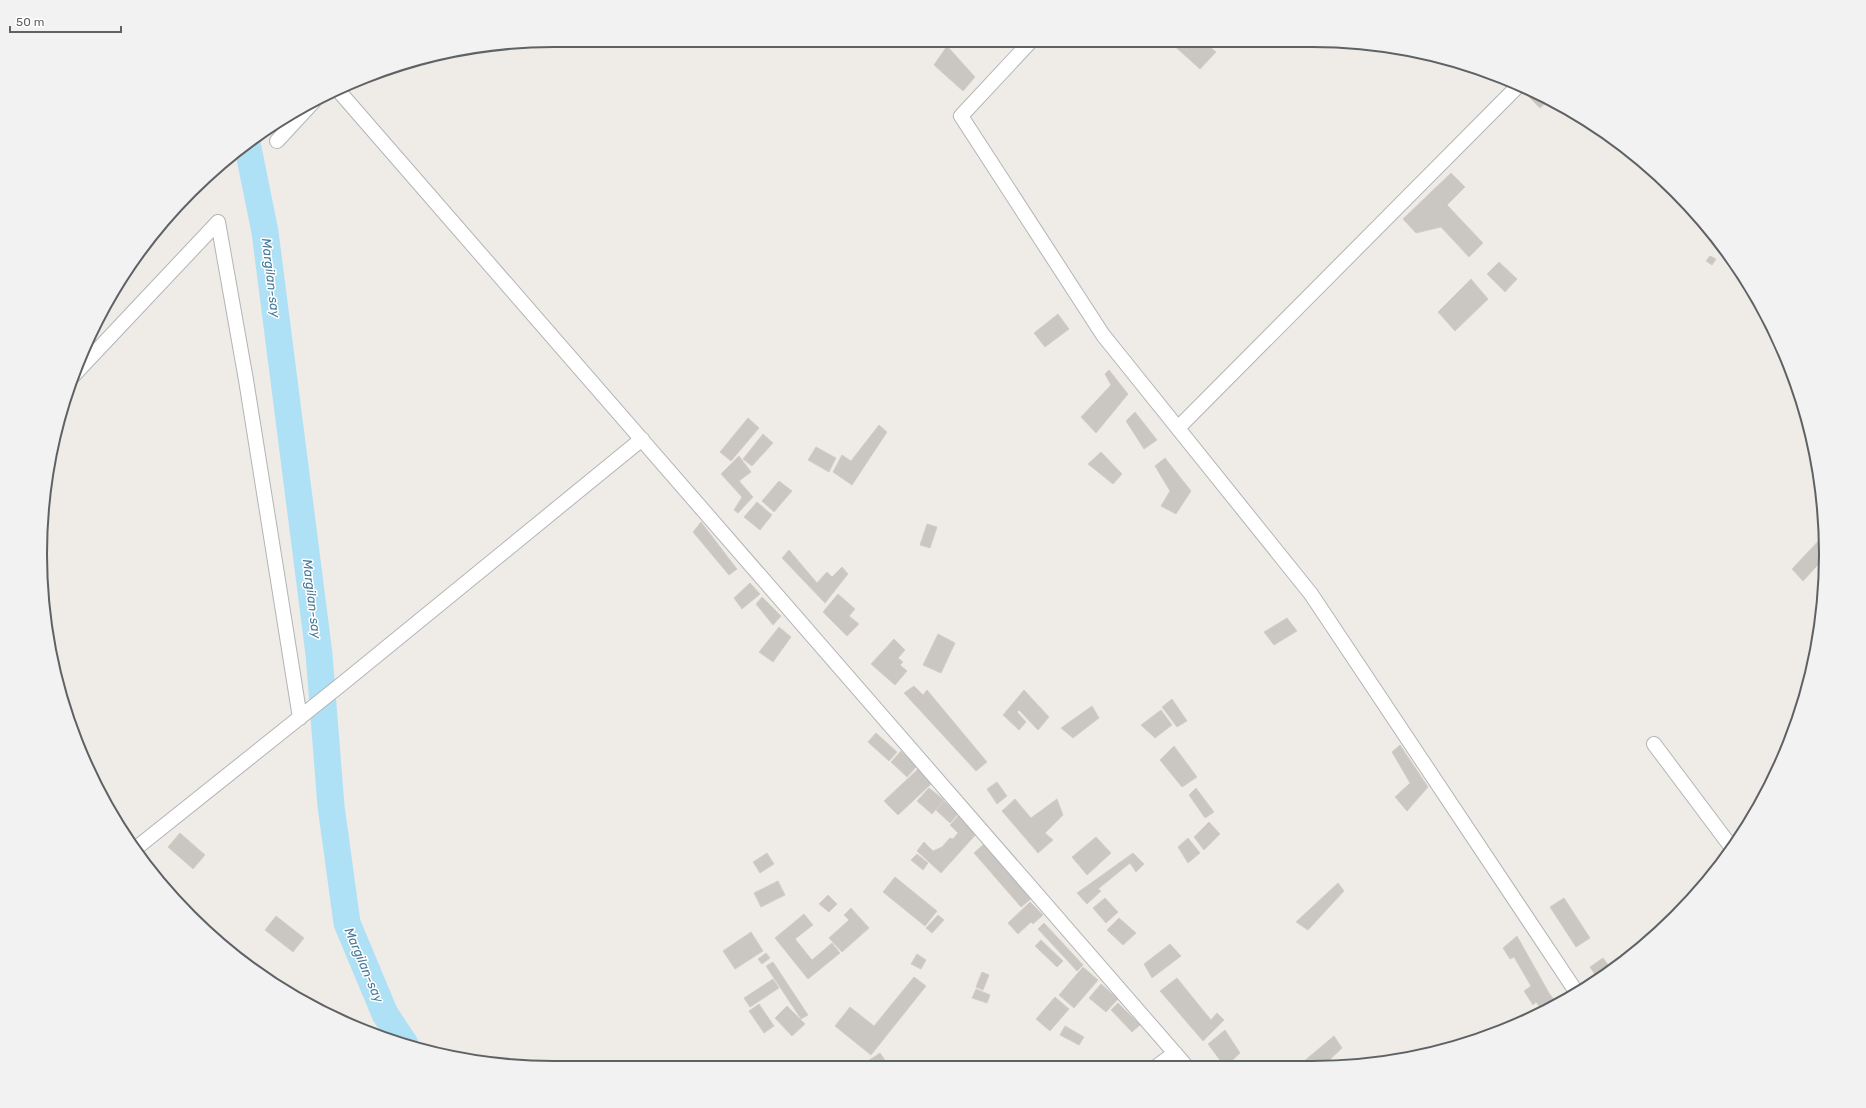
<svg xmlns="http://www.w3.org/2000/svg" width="1866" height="1108" font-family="Rubik,sans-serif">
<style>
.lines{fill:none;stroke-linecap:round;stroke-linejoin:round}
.river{stroke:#afe1f6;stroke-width:27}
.building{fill:#cac7c3;stroke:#d3cdc6}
.street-casing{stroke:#b2b4b7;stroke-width:16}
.street{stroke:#fff;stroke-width:14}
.labels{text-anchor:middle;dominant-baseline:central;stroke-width:3;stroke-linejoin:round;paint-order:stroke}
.water-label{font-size:13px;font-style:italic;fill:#477997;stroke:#fff}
.rim{fill:none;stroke:#5e6265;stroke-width:2}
</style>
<rect width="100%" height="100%" fill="#efece7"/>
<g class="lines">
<path class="river" d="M247,143L265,232L319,654L331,806L347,923L385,1014L405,1044"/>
</g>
<path class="building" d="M1000,42H1009L1005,47Z
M1170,42H1204L1216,52L1200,69Z
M947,46L975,77L963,91L934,65Z
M1532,94L1547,102L1540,108L1529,97Z
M1634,157L1640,161L1638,163L1633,158Z
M1451,173L1465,187L1447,205L1483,243L1469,257L1441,227L1416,233L1403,219Z
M1697,217L1722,247L1719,248Z
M1710,256L1716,259L1712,265L1706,261Z
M1499,262L1517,279L1505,292L1487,274Z
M1471,279L1488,299L1455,331L1438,312Z
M1058,314L1069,329L1045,347L1034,333Z
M1109,370L1128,394L1096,433L1081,417L1111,385L1105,374Z
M1135,412L1157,440L1144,449L1126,421Z
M748,418L759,428L731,461L720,452Z
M879,425L887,432L852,485L833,472L842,455L851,461Z
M763,434L773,443L752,466L743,459Z
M816,447L836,458L829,472L808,460Z
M1101,452L1122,474L1113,484L1088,464Z
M739,456L751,472L739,481L753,497L738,513L734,510L742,497L721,474Z
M1165,458L1191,491L1176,514L1161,506L1170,491L1155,466Z
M779,481L792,491L774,512L762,501Z
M757,502L772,515L760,530L744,517Z
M701,522L737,569L729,575L693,532Z
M927,524L937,527L930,548L920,545Z
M1824,535L1826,556L1803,581L1792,569Z
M789,550L817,583L827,572L832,577L842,567L848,574L825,603L782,558Z
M750,583L760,594L742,609L734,598Z
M838,594L855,609L849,616L859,624L847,636L823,612Z
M762,597L781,616L773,625L756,604Z
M1287,618L1297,631L1274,645L1264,632Z
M779,627L791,637L773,662L759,652Z
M938,634L955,643L941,673L923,665Z
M894,639L905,650L898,658L903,662L900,665L907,671L895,685L871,664Z
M914,686L923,695L927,690L987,762L976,771L904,693Z
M1024,690L1049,717L1038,730L1019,710L1017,712L1026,722L1019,730L1003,715Z
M1172,699L1187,721L1177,727L1162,707Z
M1092,706L1099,718L1073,738L1061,728Z
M1161,710L1172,725L1155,738L1141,725Z
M876,733L897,752L889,761L868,742Z
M1400,745L1428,787L1407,811L1395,797L1410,783L1392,752Z
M1174,746L1197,777L1182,787L1160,760Z
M901,751L917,766L907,777L891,762Z
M918,769L931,784L898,815L884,801Z
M997,782L1007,796L997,804L987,789Z
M929,788L944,800L932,814L917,801Z
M1196,788L1214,812L1205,818L1189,795Z
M1015,799L1031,818L1057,799L1063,815L1045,833L1053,840L1038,853L1002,811Z
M944,801L958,814L950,823L936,810Z
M959,815L978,832L941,873L917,851L924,842L933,851L942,847L950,838L953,839L958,833L950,825Z
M1209,822L1220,834L1204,850L1194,837Z
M180,833L205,855L193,869L168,847Z
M1096,837L1111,853L1087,875L1072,857Z
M1188,838L1200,853L1188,863L1178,847Z
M984,844L1032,898L1021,907L974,853Z
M767,853L774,864L760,873L753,862Z
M1133,853L1144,864L1136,872L1130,863L1098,889L1101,891L1087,904L1077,893Z
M917,854L928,863L923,870L911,860Z
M895,877L937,911L925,926L883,892Z
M778,881L785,895L761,907L754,893Z
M1338,883L1344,891L1308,930L1296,922Z
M828,895L837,904L829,912L819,904Z
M1105,898L1118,912L1106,923L1093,908Z
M1564,898L1590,938L1576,947L1550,907Z
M1030,902L1043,915L1033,924L1031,922L1018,934L1008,923Z
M851,908L869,928L842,952L829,938L849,920L844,915Z
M804,914L813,925L795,939L812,960L832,943L840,953L808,979L775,938Z
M938,915L944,920L932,933L926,928Z
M276,916L304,938L293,952L265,930Z
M1119,918L1136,933L1123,945L1107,930Z
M1044,923L1083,965L1077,971L1038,929Z
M751,932L763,951L735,969L723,951Z
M1517,936L1549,993L1557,1004L1542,1010L1536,1002L1533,1005L1524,991L1531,986L1514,957L1510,959L1503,948Z
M1041,940L1063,961L1057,967L1035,946Z
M1170,944L1181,956L1152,978L1144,964Z
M766,953L770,958L762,964L758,959Z
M917,954L926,960L921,969L911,964Z
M1603,958L1611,969L1598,979L1590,967Z
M773,962L808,1015L801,1019L766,966Z
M1083,967L1098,980L1074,1008L1059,995Z
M982,972L989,975L983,990L976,987Z
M914,977L926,986L871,1055L835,1026L850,1007L874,1026Z
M1177,978L1211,1020L1217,1013L1224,1020L1203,1041L1160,991Z
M773,979L779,988L750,1007L744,998Z
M1101,984L1118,999L1106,1012L1089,998Z
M976,989L990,995L987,1003L972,998Z
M1055,997L1069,1009L1050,1031L1036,1019Z
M1118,1003L1140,1025L1132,1032L1111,1010Z
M759,1004L774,1026L764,1033L749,1011Z
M787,1006L805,1024L792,1036L775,1018Z
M1065,1026L1084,1037L1079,1045L1060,1035Z
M1225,1030L1240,1053L1225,1067L1208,1044Z
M1334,1036L1342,1048L1322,1067H1297Z
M880,1053L890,1067L894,1063L897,1067H872L868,1061Z"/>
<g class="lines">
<defs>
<path id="street" d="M1030,42L961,116L1103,335L1311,594L1577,993
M337,89L1187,1067
M277,141L314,101
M218,222L246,380L300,718
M72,377L218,222
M1178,428L1517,87
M1654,744L1732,848
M135,849L343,683L642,439
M1156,1067L1175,1053"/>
</defs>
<use href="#street" class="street-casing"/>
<use href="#street" class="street"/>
</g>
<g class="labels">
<g class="water-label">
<text transform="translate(271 278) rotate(83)">Margilan-say</text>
<text transform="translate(312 599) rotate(83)">Margilan-say</text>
<text transform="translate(364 965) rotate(67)">Margilan-say</text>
</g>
</g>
<path d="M0 0H1866V1108H0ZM554 47H1312A507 507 0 0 1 1819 554V554A507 507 0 0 1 1312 1061H554A507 507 0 0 1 47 554V554A507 507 0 0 1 554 47Z" fill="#f2f2f3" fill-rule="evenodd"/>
<path class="rim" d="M554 47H1312A507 507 0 0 1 1819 554V554A507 507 0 0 1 1312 1061H554A507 507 0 0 1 47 554V554A507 507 0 0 1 554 47Z"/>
<path d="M10 26v6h111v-6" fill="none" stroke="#5e6265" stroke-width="2"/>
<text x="16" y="26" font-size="12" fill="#5e6265" stroke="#ffffff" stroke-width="3" paint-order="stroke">50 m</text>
</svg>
